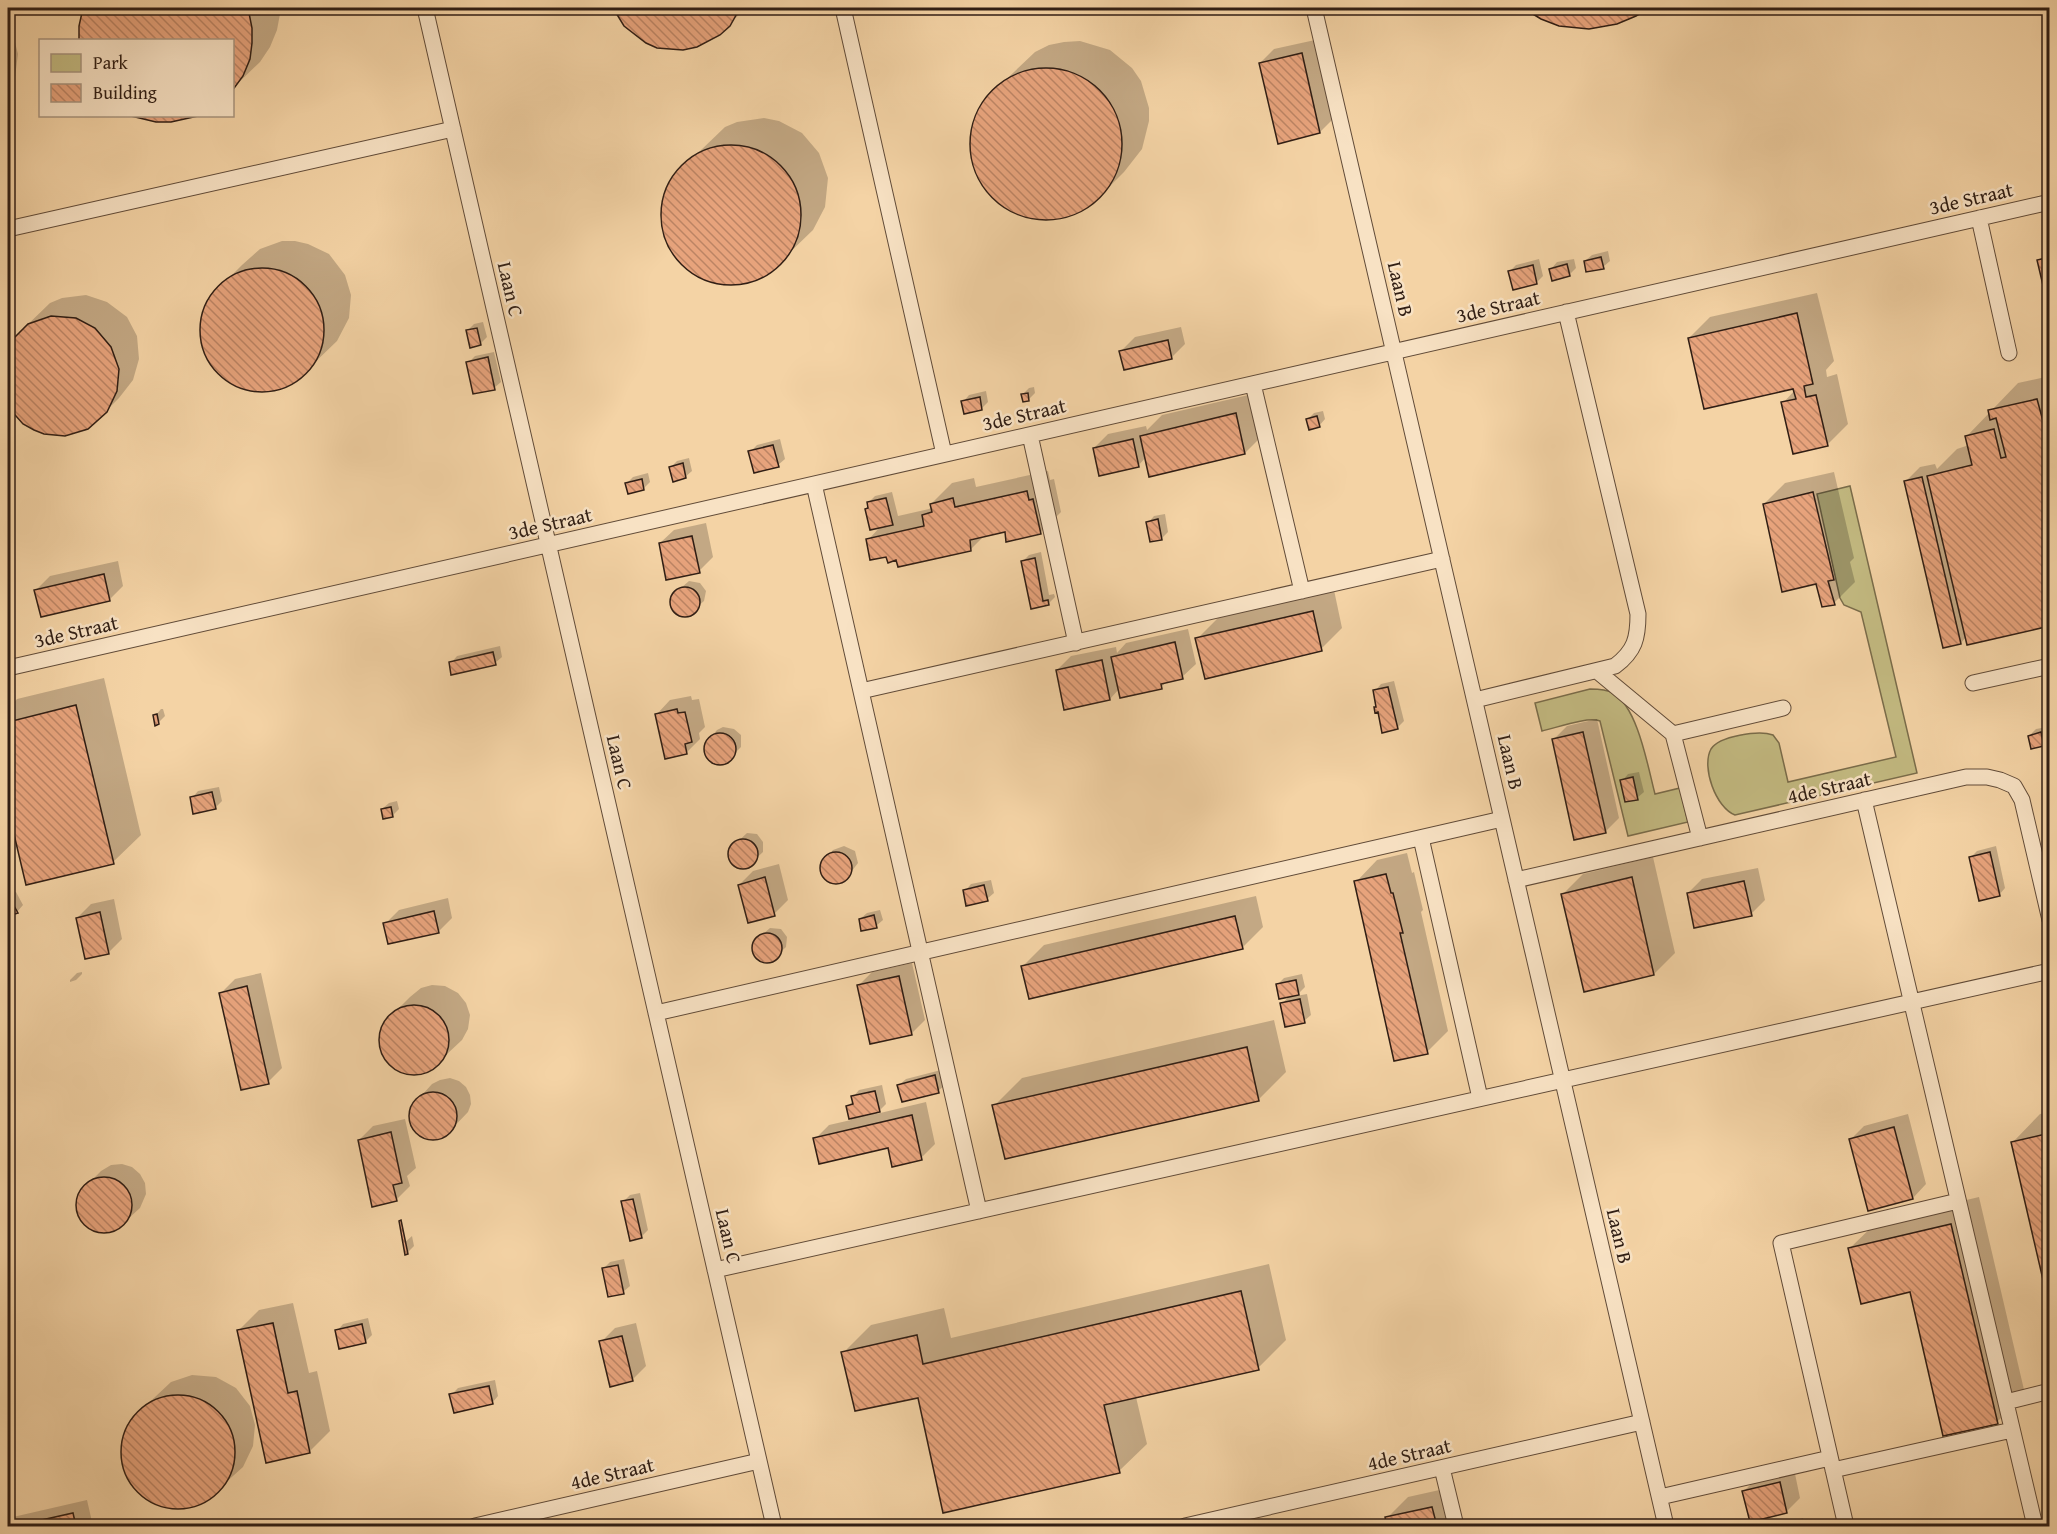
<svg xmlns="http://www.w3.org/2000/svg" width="2057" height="1534" font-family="'Gentium Book Plus',serif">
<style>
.green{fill:#c3ba81;stroke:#7a6c4a;stroke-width:1.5}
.shadow{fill:#0003}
.building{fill:url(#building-back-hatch);stroke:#301e14;stroke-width:1.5}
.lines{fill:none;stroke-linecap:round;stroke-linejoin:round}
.service-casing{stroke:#614b38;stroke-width:17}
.service{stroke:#f8e2c4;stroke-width:15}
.labels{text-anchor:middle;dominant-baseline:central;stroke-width:5;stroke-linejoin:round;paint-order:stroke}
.street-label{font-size:20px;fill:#301e14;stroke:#f8e2c4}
</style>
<defs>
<pattern id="building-back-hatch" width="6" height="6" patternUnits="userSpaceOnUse" patternTransform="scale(1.5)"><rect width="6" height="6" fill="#e7a37c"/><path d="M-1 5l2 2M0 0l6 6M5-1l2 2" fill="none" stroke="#bc8464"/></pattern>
</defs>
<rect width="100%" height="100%" fill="#f4d3a5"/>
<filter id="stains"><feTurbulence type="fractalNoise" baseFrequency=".00333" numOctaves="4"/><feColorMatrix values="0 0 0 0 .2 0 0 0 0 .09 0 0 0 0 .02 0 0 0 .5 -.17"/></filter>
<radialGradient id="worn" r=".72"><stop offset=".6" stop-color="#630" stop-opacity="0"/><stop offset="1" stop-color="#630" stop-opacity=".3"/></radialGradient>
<path class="green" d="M1850,486L1917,773L1735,815C1716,808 1701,767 1711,749C1719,736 1759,730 1773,735L1779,743L1788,782L1896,757L1861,612L1844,605L1840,598L1817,494Z
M1590,689C1597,689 1606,689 1613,693C1638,707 1648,768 1655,794L1680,788L1688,822L1628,836L1600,721C1588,716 1556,728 1542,731L1535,703Z"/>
<path class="shadow" d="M84,8H280V14L277,30L270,47L260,62L232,89V40H80V26Z
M616,8H746L719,34L625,25Z
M1526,8H1645L1641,11H1531Z
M8,26L12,31L18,54L15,77L8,90Z
M1315,40L1334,118L1320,132L1260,63L1274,49Z
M1080,41L1110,50L1132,68L1141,81L1149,108V121L1142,149L1124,172L1096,200L1084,209L1070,215L1042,219L1014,212L991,195L977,174L973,160L971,143L978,114L985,100L995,90L1035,52L1049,45L1064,42Z
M136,116H194L189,118L140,117Z
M764,118L779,121L802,133L819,153L828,178L825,207L813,230L784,258L763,276L739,283L726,284L712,281L699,276L688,269L678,260L670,247L665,235L663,222L664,198L675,175L725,127L737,122Z
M282,241H295L308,244L329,254L345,275L351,295L349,318L337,341L308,369L290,384L268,391L245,389L227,380L211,363L202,340L203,316L213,294L242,265L260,249Z
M2050,250V309L2038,261Z
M1608,251L1610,261L1603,267L1585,261L1592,255Z
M1539,259L1543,276L1536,283L1510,271L1516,265Z
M1574,259L1576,268L1569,275L1551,269L1557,262Z
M1817,293L1834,361L1826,370L1827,377L1837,374L1848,424L1827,445L1783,403L1795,390L1794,387L1689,338L1710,317Z
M86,295L107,302L127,317L137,336L139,359L133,380L119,398L97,420L17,416L8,402V349L20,332L50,303L62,298Z
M483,322L487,337L480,344L467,331L474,324Z
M1181,327L1185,344L1171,358L1121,351L1135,337Z
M494,352L501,382L494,388L468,363L475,356Z
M2050,376V624L1966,637L1961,643L1906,481L1920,467L1935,464L1937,469L1957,449L1969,445L1967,436L2018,383Z
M1034,387L1035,393L1028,400L1023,394L1029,388Z
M986,391L988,402L982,408L963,402L969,395Z
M1257,393L1266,432L1245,453L1146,457L1138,466L1094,448L1108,434L1146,426L1147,430L1162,415Z
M1323,411L1325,419L1319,426L1308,419L1314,413Z
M780,439L785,459L778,465L750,452L757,445Z
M689,458L692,471L685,477L671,467L677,461Z
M1048,471L1050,480L1054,479L1061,512L1040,533L1006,531L985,535L970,550L897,559L887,555L868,540L881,526L868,503L875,496L892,492L898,516L929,509L932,507L931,504L952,483L974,478L976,487Z
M1834,472L1854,558L1850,562L1855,582L1834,603L1818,583L1764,504L1785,483Z
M648,473L650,482L643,489L627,483L633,477Z
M1165,514L1168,532L1162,538L1151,540L1148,523L1154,516Z
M706,523L713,557L699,571L660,543L674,530Z
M1041,552L1049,595L1054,594L1055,597L1048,604L1032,607L1023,561L1029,555Z
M118,561L123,586L109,600L36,590L50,576Z
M689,581L700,583L706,591L704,601L689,614H678L672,605L674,594Z
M1334,590L1342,628L1321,649L1197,639L1218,618Z
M1188,629L1196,664L1182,677L1168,681L1161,687L1119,689L1110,699L1057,670L1071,656L1116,647L1117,653L1126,643Z
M500,646L502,657L495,663H451L457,656Z
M104,678L141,835L113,862L27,883L8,803V709L17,699Z
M1394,681L1404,721L1397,728L1378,706L1375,691L1381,684Z
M691,696L692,700L699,699L705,727L699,733L700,739L686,753L657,714L670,700Z
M161,709H163L165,716L158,723L155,716Z
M1597,719L1619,818L1605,832L1553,740L1567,726Z
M723,727L734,729L741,735V747L725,763H714L706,754V743L717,730Z
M2047,727L2049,738L2043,744L2029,736L2036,729Z
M1639,772L1644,792L1637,798L1622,781L1628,774Z
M219,787L222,801L215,808L192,798L198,791Z
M397,801L399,809L392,816L382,809L389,803Z
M747,833L757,834L763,842V852L748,866H737L730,857L731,848Z
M844,846L855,851L858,863L845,880L833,883L823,877L821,866L833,850Z
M1996,846L2005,888L1999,895L1971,857L1977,851Z
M1407,853L1412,873L1414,872L1423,910L1421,912L1448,1031L1427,1052L1356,882L1377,860Z
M1653,857L1675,953L1654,974L1562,895L1583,874Z
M779,864L788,900L774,914L739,885L753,871Z
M1758,868L1765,900L1751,914L1688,893L1702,879Z
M991,880L994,893L987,899L965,891L971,884Z
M16,892L23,905L17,912L8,914V894Z
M1256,896L1263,927L1242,948L1023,966L1044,945Z
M448,898L452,918L438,932L385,924L399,910Z
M114,899L122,939L108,953L77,918L91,904Z
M880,910L883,920L876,926L860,919L867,913Z
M770,928L781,929L787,937L786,947L771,961H765L759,959L754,952L755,941Z
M912,963L925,1020L911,1034L858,986L872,972Z
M82,972V974L76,980L70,982V980L77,973Z
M261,973L282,1068L268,1082L221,993L235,979Z
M1302,974L1305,987L1296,996L1307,994L1311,1015L1304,1021L1282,1004L1290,995L1277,985L1284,978Z
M432,985L445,986L458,993L466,1003L470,1015L468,1029L462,1040L430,1070L419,1074L403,1072L393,1066L384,1055L380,1043L383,1030L388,1019L410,997L421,988Z
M1274,1020L1286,1072L1258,1100L994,1106L1022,1078Z
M941,1070L945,1085L938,1091L899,1085L906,1079Z
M450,1078L459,1081L466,1087L470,1095L471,1104L468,1112L448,1133L439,1138L425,1136L417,1131L412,1124L411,1116L413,1105L432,1084L440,1080Z
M882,1085L886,1104L876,1114L926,1102L935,1144L921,1158L889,1146L815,1139L829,1125L851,1120L847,1107L853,1101V1097L859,1090Z
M2050,1112V1302L2013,1142L2040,1114Z
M1908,1114L1926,1184L1913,1198L1850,1140L1864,1126Z
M405,1119L416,1168L407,1176L410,1186L396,1200L359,1140L373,1126Z
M122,1164L132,1167L140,1174L145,1183L146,1194L140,1208L118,1228L108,1231L93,1229L82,1220L78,1209V1199L87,1185L101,1171L111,1165Z
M640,1193L648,1230L641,1237L623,1202L630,1195Z
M1979,1197L2025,1394L1997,1422L1911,1290L1850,1248L1878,1221Z
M412,1236L414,1246L407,1253L404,1243Z
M624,1259L630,1286L623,1292L604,1268L610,1262Z
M1269,1264L1286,1340L1258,1368L1136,1397L1147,1444L1119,1471L919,1396L843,1353L871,1325L944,1308L951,1338Z
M293,1303L309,1373L317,1371L330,1431L309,1452L238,1331L259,1310Z
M368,1318L372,1335L365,1342L337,1331L343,1324Z
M636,1323L646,1366L632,1380L601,1342L615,1328Z
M192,1375L216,1377L236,1388L250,1406L255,1425L253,1446L243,1467L204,1502L184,1508L163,1506L143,1496L129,1480L122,1459L124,1438L133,1418L155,1397L171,1382Z
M495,1380L498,1396L492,1403L451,1395L458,1388Z
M1794,1469L1800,1498L1786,1512L1744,1491L1758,1477Z
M1453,1487L1462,1526H1389L1387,1518L1408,1497Z
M87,1500L93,1526H8V1523L13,1517Z
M1803,1518L1805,1526H1776L1778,1525Z"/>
<path class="building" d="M83,8H248L252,28V43L250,59L243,76L232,91V40H79V26Z
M613,8H740L730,26L720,35L697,47L683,50L657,48L646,43L624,26Z
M1523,8H1649L1636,16L1617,24L1589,29L1559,26L1541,19Z
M1302,53L1320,133L1278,144L1259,63Z
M970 144a76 76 0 1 1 152 0a76 76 0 1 1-152 0Z
M131,116H198L171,122H156Z
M661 215a70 70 0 1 1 140 0a70 70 0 1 1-140 0Z
M1601,257L1604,269L1586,272L1584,261Z
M2050,257V315L2037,260Z
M1567,264L1570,276L1552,281L1549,269Z
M1533,265L1537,284L1513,290L1508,271Z
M200 330a62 62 0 1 1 124 0a62 62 0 1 1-124 0Z
M1797,313L1813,384L1804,386L1806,397L1816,395L1828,446L1793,454L1781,402L1796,399L1793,389L1704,409L1688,338Z
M51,316L76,318L95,328L111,347L119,369L117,391L107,412L88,429L65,436L44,434L34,430L23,424L8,407V344L28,324Z
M477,328L481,345L470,348L466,330Z
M1168,340L1172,359L1124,370L1119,351Z
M488,357L495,390L473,394L466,362Z
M1028,393L1029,401L1023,402L1021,394Z
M980,397L982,410L964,414L961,401Z
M2037,399L2050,447V626L1967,645L1927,476L1972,465L1965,436L1994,429L2001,458L2006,457L1996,418L1990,420L1988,410Z
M1236,413L1245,454L1149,477L1140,436Z
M1317,416L1320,427L1309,430L1306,419Z
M1133,439L1139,467L1099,476L1093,448Z
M773,445L779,467L754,473L748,451Z
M683,463L686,478L673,482L669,467Z
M1922,477L1961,644L1943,648L1904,481Z
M642,479L644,490L628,494L625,483Z
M1027,491L1029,500L1033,499L1041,534L1006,542L1005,532L970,540L971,551L898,567L896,560L888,563L886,557L870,560L866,539L924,526L922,515L932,512L930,504L953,498L955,507Z
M1813,492L1834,580L1828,581L1835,605L1822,607L1816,584L1782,592L1763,504Z
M886,498L893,525L870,530L865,509L868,508L867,502Z
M1158,519L1162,540L1150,542L1146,522Z
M692,536L700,573L666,580L659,543Z
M1035,558L1043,601L1048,600L1049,605L1031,609L1021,561Z
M104,574L110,601L41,617L34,590Z
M670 602a15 15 0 1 1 30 0a15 15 0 1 1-30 0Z
M1313,611L1322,651L1205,679L1195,638Z
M1175,642L1183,679L1161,684L1162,689L1120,698L1111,657Z
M493,652L496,665L451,675L449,662Z
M1102,660L1110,700L1064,710L1056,670Z
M1388,687L1398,729L1382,733L1378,712L1375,713L1374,707H1376L1373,690Z
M76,705L114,864L26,885L8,809V722Z
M677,709L678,713L685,712L692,742L685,744L687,754L665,759L655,714Z
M157,714L159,724L155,726L153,715Z
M1583,732L1606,833L1574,840L1552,739Z
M2041,732L2044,746L2031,749L2028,736Z
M704 749a16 16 0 1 1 32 0a16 16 0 1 1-32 0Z
M1633,777L1638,800L1625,802L1620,780Z
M212,792L216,809L193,814L190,797Z
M391,807L393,817L383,819L381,809Z
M728 854a15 15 0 1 1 30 0a15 15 0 1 1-30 0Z
M820 868a16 16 0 1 1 32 0a16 16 0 1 1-32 0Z
M1990,852L2000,896L1979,901L1969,857Z
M1386,874L1391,893H1393L1403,933H1400L1428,1054L1394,1061L1354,881Z
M765,877L775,916L748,923L738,885Z
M1632,877L1654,975L1584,992L1561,894Z
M1744,881L1752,916L1694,928L1687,893Z
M984,885L988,901L966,906L963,890Z
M9,897L18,913L8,916V898Z
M434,911L439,933L388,944L383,923Z
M100,912L109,954L85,959L76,918Z
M874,915L877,928L861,931L859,919Z
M1235,916L1243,949L1029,999L1021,966Z
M752 948a15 15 0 1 1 30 0a15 15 0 1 1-30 0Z
M899,976L912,1035L870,1044L857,985Z
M1296,980L1299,995L1279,999L1276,984Z
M247,986L269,1084L241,1090L219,993Z
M1300,999L1305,1023L1285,1027L1280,1003Z
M379 1040a35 35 0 1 1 70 0a35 35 0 1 1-70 0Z
M2050,1030V1061L2043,1031Z
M1247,1047L1259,1101L1005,1159L992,1105Z
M935,1075L939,1093L902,1102L897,1085Z
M875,1091L880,1112L849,1119L846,1106L853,1104L851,1096Z
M409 1116a24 24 0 1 1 48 0a24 24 0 1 1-48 0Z
M912,1115L922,1160L892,1167L888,1148L819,1164L813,1138Z
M1894,1127L1913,1199L1868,1211L1849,1139Z
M391,1132L402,1183L393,1185L397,1201L372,1207L358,1140Z
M2050,1133V1310L2011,1142Z
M76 1205a28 28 0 1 1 56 0a28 28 0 1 1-56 0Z
M633,1199L642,1238L630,1241L621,1201Z
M401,1220L408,1254L405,1255L399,1221Z
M1951,1224L1998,1424L1943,1436L1910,1292L1861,1304L1848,1248Z
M618,1265L624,1294L608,1297L602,1268Z
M1241,1291L1259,1370L1104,1405L1120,1473L943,1513L918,1398L855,1411L841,1352L917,1335L923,1364Z
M273,1323L288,1393L297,1391L310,1453L266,1463L237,1330Z
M362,1324L366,1343L339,1349L335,1330Z
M622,1336L633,1381L610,1387L599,1341Z
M489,1386L493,1404L454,1413L449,1394Z
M121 1452a57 57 0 1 1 114 0a57 57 0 1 1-114 0Z
M1780,1482L1787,1513L1750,1522L1742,1491Z
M1432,1507L1437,1526H1387L1385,1517Z
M73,1513L76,1526H15Z"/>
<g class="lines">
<defs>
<path id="service" d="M425,8L774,1526
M843,8L944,454
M1314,8L1666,1526
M1979,218L2009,353
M8,229L453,129
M1253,384L1302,591
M1030,435L1076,643
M814,484L979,1211
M8,668L2050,202
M1597,671L1673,734L1700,838
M1973,683L2050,666
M861,691L1442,559
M1475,700L1615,666C1635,651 1638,638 1638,614L1566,312
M1673,734L1783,708
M1864,800L2035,1526
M1421,838L1480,1098
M1516,880L1966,777H1987L2000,780L2014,786L2022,800L2050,920
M656,1013L1502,819
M715,1270L2050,971
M2006,1402L2050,1391
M1442,1468L1456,1526
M1833,1470L2012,1430
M1660,1497L1830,1458
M475,1526L759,1461
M1185,1526L1642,1422
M1846,1526L1781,1243L1958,1201"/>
</defs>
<use href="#service" class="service-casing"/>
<use href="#service" class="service"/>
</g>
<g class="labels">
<g class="street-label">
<text transform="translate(1971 198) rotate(-13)">3de Straat</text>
<text transform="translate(511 289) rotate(77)">Laan C</text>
<text transform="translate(1401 289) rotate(77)">Laan B</text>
<text transform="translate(1498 306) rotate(-13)">3de Straat</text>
<text transform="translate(1024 414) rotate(-13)">3de Straat</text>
<text transform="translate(550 523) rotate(-13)">3de Straat</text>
<text transform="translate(76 631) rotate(-13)">3de Straat</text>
<text transform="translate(620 762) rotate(77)">Laan C</text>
<text transform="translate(1511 762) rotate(77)">Laan B</text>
<text transform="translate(1829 787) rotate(-13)">4de Straat</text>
<text transform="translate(729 1236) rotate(77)">Laan C</text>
<text transform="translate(1620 1236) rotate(77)">Laan B</text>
<text transform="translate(1409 1454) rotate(-13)">4de Straat</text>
<text transform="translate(612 1473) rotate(-13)">4de Straat</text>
</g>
</g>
<rect width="2057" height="1534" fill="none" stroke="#f4d3a5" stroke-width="30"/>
<rect x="9" y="9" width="2039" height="1516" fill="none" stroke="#301e14" stroke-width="3"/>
<rect x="15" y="15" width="2027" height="1504" fill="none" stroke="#301e14" stroke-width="1.5"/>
<rect x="39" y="39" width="195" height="78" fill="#f8e2c4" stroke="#a8947e" stroke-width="1.5"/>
<rect x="51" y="54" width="30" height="18" fill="#c3ba81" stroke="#a8947e" stroke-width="1.5"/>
<text x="93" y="69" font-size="18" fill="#301e14">Park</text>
<rect x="51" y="84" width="30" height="18" fill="url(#building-back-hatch)" stroke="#a8947e" stroke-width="1.5"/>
<text x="93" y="99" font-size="18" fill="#301e14">Building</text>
<rect width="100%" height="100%" filter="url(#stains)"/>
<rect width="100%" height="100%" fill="url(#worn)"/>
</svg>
